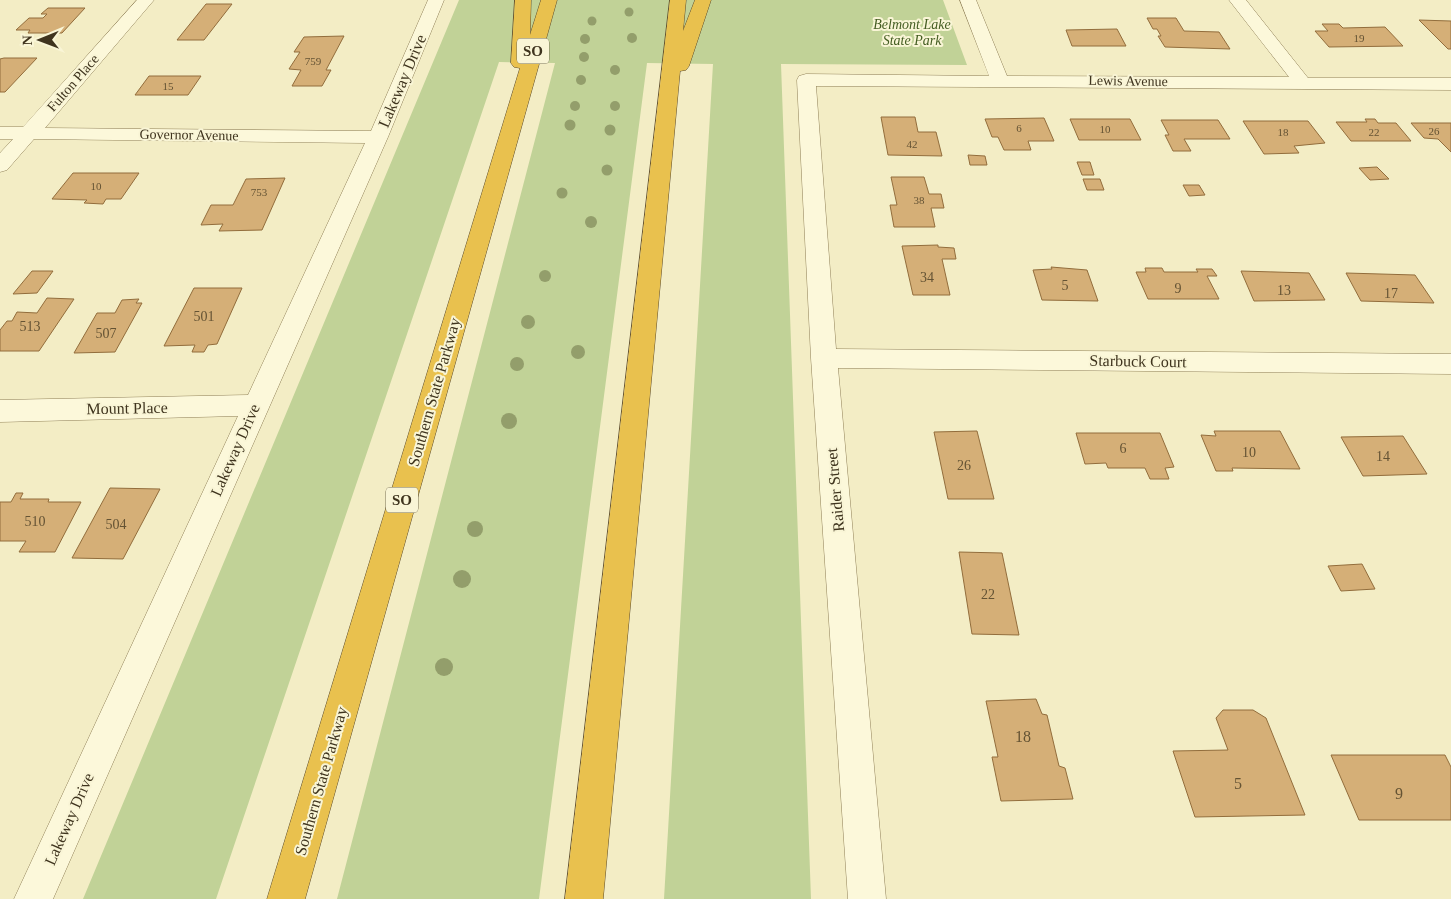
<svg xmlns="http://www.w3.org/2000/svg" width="1451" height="899" font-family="'Times New Roman',serif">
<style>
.green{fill:#c1d297}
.building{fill:#d5af77;stroke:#926d3c}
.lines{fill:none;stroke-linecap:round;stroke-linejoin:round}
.minor-casing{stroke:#908058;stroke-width:1}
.motorway-casing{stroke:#5e4d2d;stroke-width:1}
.minor{fill:#fcf8da;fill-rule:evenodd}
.motorway{fill:#e9c14e;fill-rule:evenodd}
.tree{fill:#939e6b}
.labels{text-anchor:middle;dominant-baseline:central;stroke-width:4;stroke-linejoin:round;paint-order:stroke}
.far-number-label{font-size:11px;fill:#645334}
.far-park-label{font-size:14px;font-style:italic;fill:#445d22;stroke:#f9f5d6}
.far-street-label{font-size:14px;fill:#3f341e;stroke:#f9f5d6}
.number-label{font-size:14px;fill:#645334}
.shield{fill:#f9f5d6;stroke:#776e55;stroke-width:1}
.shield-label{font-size:15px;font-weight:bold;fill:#3f341e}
.street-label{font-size:16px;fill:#3f341e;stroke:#f9f5d6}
.near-number-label{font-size:16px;fill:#645334}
</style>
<rect width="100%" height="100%" fill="#f3edc5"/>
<path class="green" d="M459,0H943L967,65L781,64L811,899H664L713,64L647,63L539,899H337L555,63L499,62L216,899H83Z"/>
<path class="building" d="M206,4H232L204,40H177Z
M48,8H85L62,33H28L30,30H16L29,18H43L47,14H41Z
M1147,18H1176L1184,31L1219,32L1230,49L1165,47L1158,36H1161L1157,29H1153Z
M1419,20L1451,21V49H1448Z
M1322,24H1339L1343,28L1385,27L1403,46L1329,47L1315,31H1328Z
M1117,29L1126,46H1072L1066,30Z
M344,36L326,70H331L322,86H292L301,70L289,69L300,52H294L304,37Z
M4,58H37L5,92H0V59Z
M149,76H201L188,95H135Z
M881,117H915L918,132H936L942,156L888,155Z
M1044,118L1054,141H1028L1031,150H1004L998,137H992L985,119Z
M1070,119H1130L1141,140H1079Z
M1365,119H1375L1378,123H1396L1411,141H1351L1336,122H1367Z
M1161,120H1218L1230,139H1184L1191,151H1173L1165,135H1169Z
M1243,121H1308L1325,143L1294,146L1299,153L1264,154Z
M1411,123H1451V152L1438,139L1424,138Z
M968,155L985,156L987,165H970Z
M1077,162H1090L1094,175H1082Z
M1377,167L1389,179L1370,180L1359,168Z
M73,173H139L121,199H106L103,204L84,203L87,200L52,199Z
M891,177H924L929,194H941L944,208H931L935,227H894L890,205H897Z
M285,178L262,230L219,231L223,224L201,225L211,205H233L246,179Z
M1083,179H1100L1104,190H1087Z
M1183,185H1199L1205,195L1189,196Z
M938,245V247L954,248L956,259H942L950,295H913L902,246Z
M1051,267L1087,270L1098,301L1042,300L1033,270L1052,269Z
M1145,268H1162L1164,272H1198L1196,269H1212L1217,276H1207L1219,299H1148L1136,272H1146Z
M32,271H53L37,293L13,294Z
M1241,271L1309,273L1325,300L1254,301Z
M1346,273L1415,275L1434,303L1361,301Z
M194,288H242L217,344L208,345L204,352H192L195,345L164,346Z
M47,298L74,299L39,351H0V330L7,321H12L17,312L37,313Z
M139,299L136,303H142L115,352L74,353L97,313H115L122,300Z
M977,431L994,499H948L934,432Z
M1214,431H1280L1300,469L1232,468L1233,471H1216L1201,435L1216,436Z
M1076,433H1160L1174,467L1165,468L1169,479H1150L1145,468H1108L1106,463L1085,464Z
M1403,436L1427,474L1363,476L1341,437Z
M110,488L160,489L123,559L72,558Z
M16,493H23L20,499H49L48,502H81L55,552H19L26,541H0V502H11Z
M959,552L1002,553L1019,635L972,634Z
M1362,564L1375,589L1341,591L1328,566Z
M1036,699L1042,714L1047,715L1059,766L1065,768L1073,799L1001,801L992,757H998L986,701Z
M1223,710H1253L1266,718L1305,815L1195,817L1173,751L1228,750L1216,718Z
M1331,755H1445L1451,767V820H1359Z"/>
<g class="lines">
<defs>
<path id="minor" d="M137,0H154L45,128L371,131L428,0H444L388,137L53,899H14L238,416L0,422V400L248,395L365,143L34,139L7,170L0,172V153L13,139H0V127H23Z
M960,0H976L1007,76L1289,77L1229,0H1246L1308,78H1451V90L816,86L836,349L1451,354V374L838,368L886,899H848L811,358L797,80L799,76L806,74L989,76Z"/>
<path id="motorway" d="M515,0H531L530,35L541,0H557L305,899H267L520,68L514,67L511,63Z
M670,0H686L683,31L695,0H711L689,66L686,70L680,71L603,899H565Z"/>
</defs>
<use href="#minor" class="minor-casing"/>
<use href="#motorway" class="motorway-casing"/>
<use href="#minor" class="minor"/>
<use href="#motorway" class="motorway"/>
</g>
<g class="tree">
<circle cx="629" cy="12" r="4.5"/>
<circle cx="592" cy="21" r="4.5"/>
<circle cx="632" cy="38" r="5"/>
<circle cx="585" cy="39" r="5"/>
<circle cx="584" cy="57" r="5"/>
<circle cx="615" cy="70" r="5"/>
<circle cx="581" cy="80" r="5"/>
<circle cx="575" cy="106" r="5"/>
<circle cx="615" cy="106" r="5"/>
<circle cx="570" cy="125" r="5.5"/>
<circle cx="610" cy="130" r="5.5"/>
<circle cx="607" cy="170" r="5.5"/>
<circle cx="562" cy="193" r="5.5"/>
<circle cx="591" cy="222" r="6"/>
<circle cx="545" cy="276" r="6"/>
<circle cx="528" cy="322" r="7"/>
<circle cx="578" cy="352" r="7"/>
<circle cx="517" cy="364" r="7"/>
<circle cx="509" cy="421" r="8"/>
<circle cx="475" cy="529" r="8"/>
<circle cx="462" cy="579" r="9"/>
<circle cx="444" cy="667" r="9"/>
</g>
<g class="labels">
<g class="far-number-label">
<text x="1359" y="38">19</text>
<text x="313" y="61">759</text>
<text x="168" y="86">15</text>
<text x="1019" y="128">6</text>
<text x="1105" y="129">10</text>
<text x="1434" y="131">26</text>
<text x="1283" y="132">18</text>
<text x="1374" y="132">22</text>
<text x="912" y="144">42</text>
<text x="96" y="186">10</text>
<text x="259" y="192">753</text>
<text x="919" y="200">38</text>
</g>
<g class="far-park-label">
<text x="912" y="24">Belmont Lake<tspan x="912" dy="16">State Park</tspan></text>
</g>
<g class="far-street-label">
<text transform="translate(1128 81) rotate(1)">Lewis Avenue</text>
<text transform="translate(73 83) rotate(-49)">Fulton Place</text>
<text transform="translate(189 135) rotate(1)">Governor Avenue</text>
</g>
<g class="number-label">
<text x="927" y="277">34</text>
<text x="1065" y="285">5</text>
<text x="1178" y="288">9</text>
<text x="1284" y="290">13</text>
<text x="1391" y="293">17</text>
<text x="204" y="316">501</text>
<text x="30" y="326">513</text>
<text x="106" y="333">507</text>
<text x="1123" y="448">6</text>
<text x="1249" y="452">10</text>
<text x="1383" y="456">14</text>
<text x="964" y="465">26</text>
<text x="35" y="521">510</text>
<text x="116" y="524">504</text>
<text x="988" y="594">22</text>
</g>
<g class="shield">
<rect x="517" y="38.5" width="32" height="25" rx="4"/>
<rect x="386" y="487.5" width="32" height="25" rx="4"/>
</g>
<g class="shield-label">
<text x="533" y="51">SO</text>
<text x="402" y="500">SO</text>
</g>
<g class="street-label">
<text transform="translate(402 81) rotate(-67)">Lakeway Drive</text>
<text transform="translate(1138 361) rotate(1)">Starbuck Court</text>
<text transform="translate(434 392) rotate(-74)">Southern State Parkway</text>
<text transform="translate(127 408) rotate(-1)">Mount Place</text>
<text transform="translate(235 450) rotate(-66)">Lakeway Drive</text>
<text transform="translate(835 490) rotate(-95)">Raider Street</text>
<text transform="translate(321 781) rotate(-74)">Southern State Parkway</text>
<text transform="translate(69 819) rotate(-66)">Lakeway Drive</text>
</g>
<g class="near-number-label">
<text x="1023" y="736">18</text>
<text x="1238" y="783">5</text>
<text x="1399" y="793">9</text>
</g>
</g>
<g transform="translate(40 40) rotate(269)" stroke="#f9f5d6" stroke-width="4" paint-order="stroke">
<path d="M0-4L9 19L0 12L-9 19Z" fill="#3f341e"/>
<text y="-8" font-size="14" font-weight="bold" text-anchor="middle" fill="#3f341e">N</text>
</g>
</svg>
